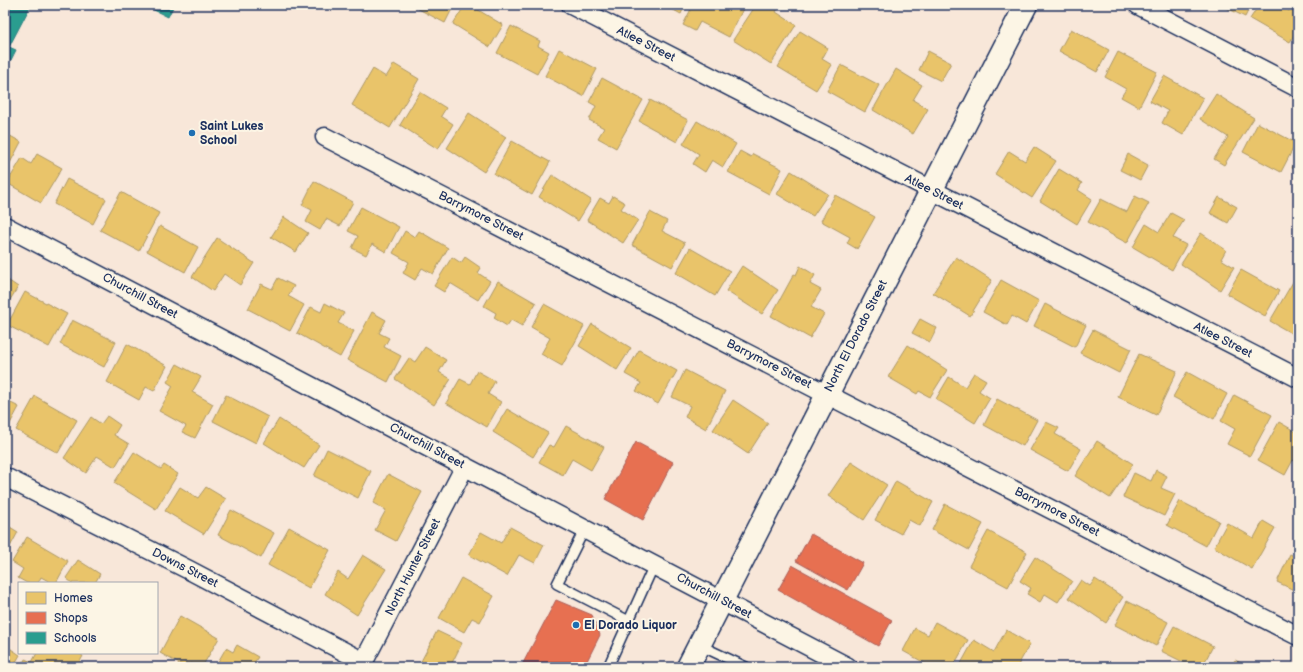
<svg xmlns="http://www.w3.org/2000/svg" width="1303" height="672" font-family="'Balsamiq Sans',sans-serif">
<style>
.homes{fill:#e9c46a;stroke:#ab9766}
.shops{fill:#e76f51;stroke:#aa5c55}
.schools{fill:#2a9d8f;stroke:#267c80}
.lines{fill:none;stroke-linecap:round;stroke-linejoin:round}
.lane-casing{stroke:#1b2f5e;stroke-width:12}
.street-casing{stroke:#1b2f5e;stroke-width:21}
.secondary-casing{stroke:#1b2f5e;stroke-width:25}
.lane{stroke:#fcf5e5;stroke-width:9}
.street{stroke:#fcf5e5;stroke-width:18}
.secondary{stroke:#fcf5e5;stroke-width:22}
.poi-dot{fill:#1f6fb2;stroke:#fcf5e5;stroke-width:1.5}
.labels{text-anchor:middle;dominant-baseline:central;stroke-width:4;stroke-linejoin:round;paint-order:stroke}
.street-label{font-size:12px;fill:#1b2f5e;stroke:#fcf5e5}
.poi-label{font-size:12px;font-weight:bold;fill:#1b2f5e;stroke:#fcf5e5;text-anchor:start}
</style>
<rect width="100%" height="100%" fill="#f8e7d9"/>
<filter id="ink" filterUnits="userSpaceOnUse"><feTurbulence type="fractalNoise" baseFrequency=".025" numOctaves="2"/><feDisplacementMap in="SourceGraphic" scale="8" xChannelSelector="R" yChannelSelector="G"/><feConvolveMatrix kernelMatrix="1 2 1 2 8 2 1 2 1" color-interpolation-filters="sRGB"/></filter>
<g filter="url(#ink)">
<path class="homes" d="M411,5H454L445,23Z
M465,5H470L503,25L490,47L453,24Z
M664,5H685L681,14Z
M693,5H745L729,37L700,22L695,31L683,25Z
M756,5H780L776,12L796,25L771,64L733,40Z
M1221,5H1251L1245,17Z
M1259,5H1279L1289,11L1293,5H1298V28L1290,42L1250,19Z
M511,26L540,41L538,46L549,52L537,74L497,53Z
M1071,29L1109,50L1097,72L1059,51Z
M800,31L828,48L822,59L832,65L816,90L778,67Z
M559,49L597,69L583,96L545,76Z
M928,51L951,63L941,81L919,70Z
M1118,52L1157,72L1139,107L1121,97L1126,89L1105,77Z
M394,64L419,79L390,128L352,105L373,69L386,77Z
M841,65L879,85L865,112L827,91Z
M896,69L922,85L913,100L928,109L913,134L873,110Z
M1164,76L1203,98L1183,135L1162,123L1168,111L1150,101Z
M602,78L643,100L616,148L598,138L604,128L589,120L596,106L589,102Z
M420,92L446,108L441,116L453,124L438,149L400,125Z
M1216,94L1254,118L1224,165L1214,159L1228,137L1200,119Z
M650,100L688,120L677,142L639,121Z
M469,113L506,137L484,172L447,148Z
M697,121L736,144L723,167L712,160L705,172L693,164L699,154L683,144Z
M1258,123L1296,143L1281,172L1243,152Z
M5,125L9,127L5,133L21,142L9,165L5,163Z
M512,141L550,162L532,195L494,174Z
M1034,147L1056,161L1032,198L995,174L1009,151L1025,161Z
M740,151L751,157L753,154L782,169L769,194L728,172Z
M37,154L62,168L41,203L7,183L22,158L31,164Z
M1128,154L1148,165L1140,180L1120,170Z
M1298,156V171L1292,168Z
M1059,169L1082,183L1078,190L1092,199L1077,224L1040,201Z
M791,171L828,194L813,216L777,194Z
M552,175L591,200L578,221L539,197Z
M67,179L106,199L93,224L54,204Z
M314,181L353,202L340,226L326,219L320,230L306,222L312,210L302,205Z
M121,192L159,213L139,251L100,230Z
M835,195L875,217L857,249L847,243L850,237L821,221Z
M613,196L625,203L621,209L638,220L623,243L587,220L600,198L609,203Z
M1135,196L1149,203L1127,243L1088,222L1101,199L1127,212Z
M1219,197L1237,207L1228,223L1210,213Z
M361,207L399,227L386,252L372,244L366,255L352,248L358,236L348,231Z
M650,212L667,221L662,231L685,243L672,267L632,245Z
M1171,213L1184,220L1173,238L1186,245L1172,270L1133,247L1146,224L1159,232Z
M284,217L308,233L296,252L271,237Z
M160,226L198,247L185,272L147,251Z
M405,231L415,237L419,231L448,248L433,274L422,268L415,280L403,273L409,262L393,253Z
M1201,233L1226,250L1221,259L1234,267L1220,290L1181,264Z
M217,238L254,263L240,285L224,274L213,291L192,277Z
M690,248L730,271L715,296L676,273Z
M452,257L461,263L465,257L481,268L478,273L490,281L478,300L450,283L444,292L434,286Z
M956,257L992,280L970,316L933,293Z
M742,266L778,290L762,314L726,291Z
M800,266L815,275L810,284L821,290L811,307L824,314L810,338L771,316L794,274L796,275Z
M1241,270L1279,291L1265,316L1227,294Z
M1297,275H1298V337L1270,321Z
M5,278L18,287L5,308Z
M278,278L294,286L288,296L304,305L290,331L248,309L261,284L272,289Z
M1001,280L1039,301L1026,324L1012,316L1007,325L983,312Z
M498,281L536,303L522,326L511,320L507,326L494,318L496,313L484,306Z
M25,292L67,314L49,347L7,325Z
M325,303L344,313L338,323L354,331L340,357L297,333L311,307L321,312Z
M544,304L584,326L562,366L541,354L550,338L531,327Z
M1045,304L1086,325L1075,347L1034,326Z
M372,312L386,320L379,333L389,338L384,347L401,356L388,382L347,360Z
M920,319L937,328L930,342L912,333Z
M72,320L116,342L104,367L60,344Z
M592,324L631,348L617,370L579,346Z
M1093,330L1131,349L1119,373L1080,353Z
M127,344L167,366L154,391L146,387L139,400L107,382Z
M908,345L947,370L930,397L919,391L917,394L888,377Z
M425,347L446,360L439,372L451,379L434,405L395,379L409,358L415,362Z
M639,350L677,371L658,404L636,391L641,383L625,374Z
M1139,354L1177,371L1156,415L1118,397Z
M177,364L201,377L192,392L213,404L195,438L182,432L186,426L159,411L173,386L167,382Z
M685,370L725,391L706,429L685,417L690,406L672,397Z
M477,371L495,381L488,394L501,402L487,427L446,403L460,379L470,384Z
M1187,372L1227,394L1214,419L1173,397Z
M974,373L986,380L979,391L990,398L975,423L936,399L949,377L965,387Z
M226,395L268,417L256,443L213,421Z
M1234,395L1272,415L1250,456L1227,444L1235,429L1221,421Z
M35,396L77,420L58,453L16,430Z
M997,399L1037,420L1023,446L984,425Z
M5,400L19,407L5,433Z
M733,400L768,423L748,454L713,430Z
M507,409L548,433L533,457L493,432Z
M107,416L120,425L114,435L129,444L115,467L97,456L86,473L64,458L91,417L101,424Z
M279,419L319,445L304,468L264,443Z
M1046,422L1059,428L1055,434L1081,449L1068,471L1030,450Z
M1279,422L1298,433V463L1293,460L1285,475L1258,460Z
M566,426L604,447L591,470L572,459L563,475L539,462L549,445L554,447Z
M1097,441L1133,464L1110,498L1075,476Z
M327,449L371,471L358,498L314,476Z
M134,452L161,469L164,465L178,474L156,509L114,483Z
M851,462L887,485L864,520L828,496Z
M1156,470L1167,476L1161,488L1175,494L1164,516L1123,497L1134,473L1151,481Z
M388,474L422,492L396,541L375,530L386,510L373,503Z
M896,481L933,502L920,526L909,520L901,534L875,520Z
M180,487L198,498L206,487L226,499L204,534L165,511Z
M1180,501L1219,521L1206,546L1167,525Z
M945,504L983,524L969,550L932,530Z
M231,510L274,533L261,558L218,535Z
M1263,521L1275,528L1252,569L1214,547L1227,523L1254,538Z
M5,524L18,532L5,556Z
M289,527L330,550L309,588L268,565Z
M510,527L544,545L535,563L519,555L507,576L469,555L481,532L501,543Z
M988,531L1027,552L1008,587L969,566Z
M27,537L68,561L56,583H52L41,577L38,583H27L18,578L23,569L12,562Z
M1290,554L1298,558V592L1277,582Z
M363,555L386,569L357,615L325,594L338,572L348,579Z
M1035,557L1072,581L1058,602L1045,594L1040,602L1027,594L1031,588L1020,581Z
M78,560L100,574L95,583H72L66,578Z
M461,578L494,596L480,622L472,618L464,632L439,618Z
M1095,579L1123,597L1106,623L1069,598L1081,580L1090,586Z
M1127,601L1168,622L1156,646L1115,625Z
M180,616L219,638L202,667H198L191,663L188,667H185L160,653Z
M935,622L968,640L953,667H932L903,651L915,628L928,635Z
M1174,626L1213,646L1202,667H1193L1161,651Z
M1006,630L1030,644L1017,667H959L974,640L994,652Z
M437,631L462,643L450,667H418Z
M5,645L20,655L13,667H5Z
M237,645L258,657L254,663L262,667H215L226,648L233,652Z
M37,653H78L83,656L77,667H21L25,659L32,662Z
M1235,660L1248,667H1231Z"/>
<path class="shops" d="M636,442L673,462L643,520L605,499Z
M811,534L863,563L848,590L796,561Z
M792,565L892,620L878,646L778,590Z
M556,600L592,615L600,635L584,667H521Z"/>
<path class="schools" d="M5,5H31L9,47L16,50L11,60L5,57Z
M144,5H174L168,17Z"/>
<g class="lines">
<defs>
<path id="lane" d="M585,528L557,584L629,621
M699,645L746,667
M608,667L654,565"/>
<path id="street" d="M571,5L1298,378
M1138,5L1298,88
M325,137L1298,636
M5,226L848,667
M5,477L189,570L364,662
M361,667L465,466"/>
<path id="secondary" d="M688,667L1026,5"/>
</defs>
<use href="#lane" class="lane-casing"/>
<use href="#street" class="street-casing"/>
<use href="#secondary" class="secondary-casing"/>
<use href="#lane" class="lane"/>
<use href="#street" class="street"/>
<use href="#secondary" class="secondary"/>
</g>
</g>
<g class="poi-dot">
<circle cx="192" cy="133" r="4"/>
<circle cx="576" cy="625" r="4"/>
</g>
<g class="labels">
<g class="street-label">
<text transform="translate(646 44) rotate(27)">Atlee Street</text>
<text transform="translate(934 192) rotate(27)">Atlee Street</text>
<text transform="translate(481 216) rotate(27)">Barrymore Street</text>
<text transform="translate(140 296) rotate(28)">Churchill Street</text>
<text transform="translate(856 336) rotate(-63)">North El Dorado Street</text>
<text transform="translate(1223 340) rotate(27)">Atlee Street</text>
<text transform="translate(769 364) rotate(27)">Barrymore Street</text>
<text transform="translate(427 446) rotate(28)">Churchill Street</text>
<text transform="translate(1057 512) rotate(27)">Barrymore Street</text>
<text transform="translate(413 567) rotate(-63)">North Hunter Street</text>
<text transform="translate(185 568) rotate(27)">Downs Street</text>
<text transform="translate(714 596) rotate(28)">Churchill Street</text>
</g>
<g class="poi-label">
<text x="200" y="126">Saint Lukes<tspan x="200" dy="14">School</tspan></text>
<text x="584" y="625">El Dorado Liquor</text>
</g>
</g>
<rect width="1303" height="672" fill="none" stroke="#fcf5e5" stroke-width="20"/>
<rect x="10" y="10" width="1283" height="652" fill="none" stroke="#1b2f5e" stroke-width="1.5" filter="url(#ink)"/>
<rect x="18" y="582" width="140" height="72" fill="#fcf5e5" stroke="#a2a6af"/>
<rect x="26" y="592" width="20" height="12" fill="#e9c46a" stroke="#a2a6af"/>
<text x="54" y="602" font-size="12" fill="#1b2f5e">Homes</text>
<rect x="26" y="612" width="20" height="12" fill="#e76f51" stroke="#a2a6af"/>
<text x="54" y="622" font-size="12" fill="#1b2f5e">Shops</text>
<rect x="26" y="632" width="20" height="12" fill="#2a9d8f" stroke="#a2a6af"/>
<text x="54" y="642" font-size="12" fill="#1b2f5e">Schools</text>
</svg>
